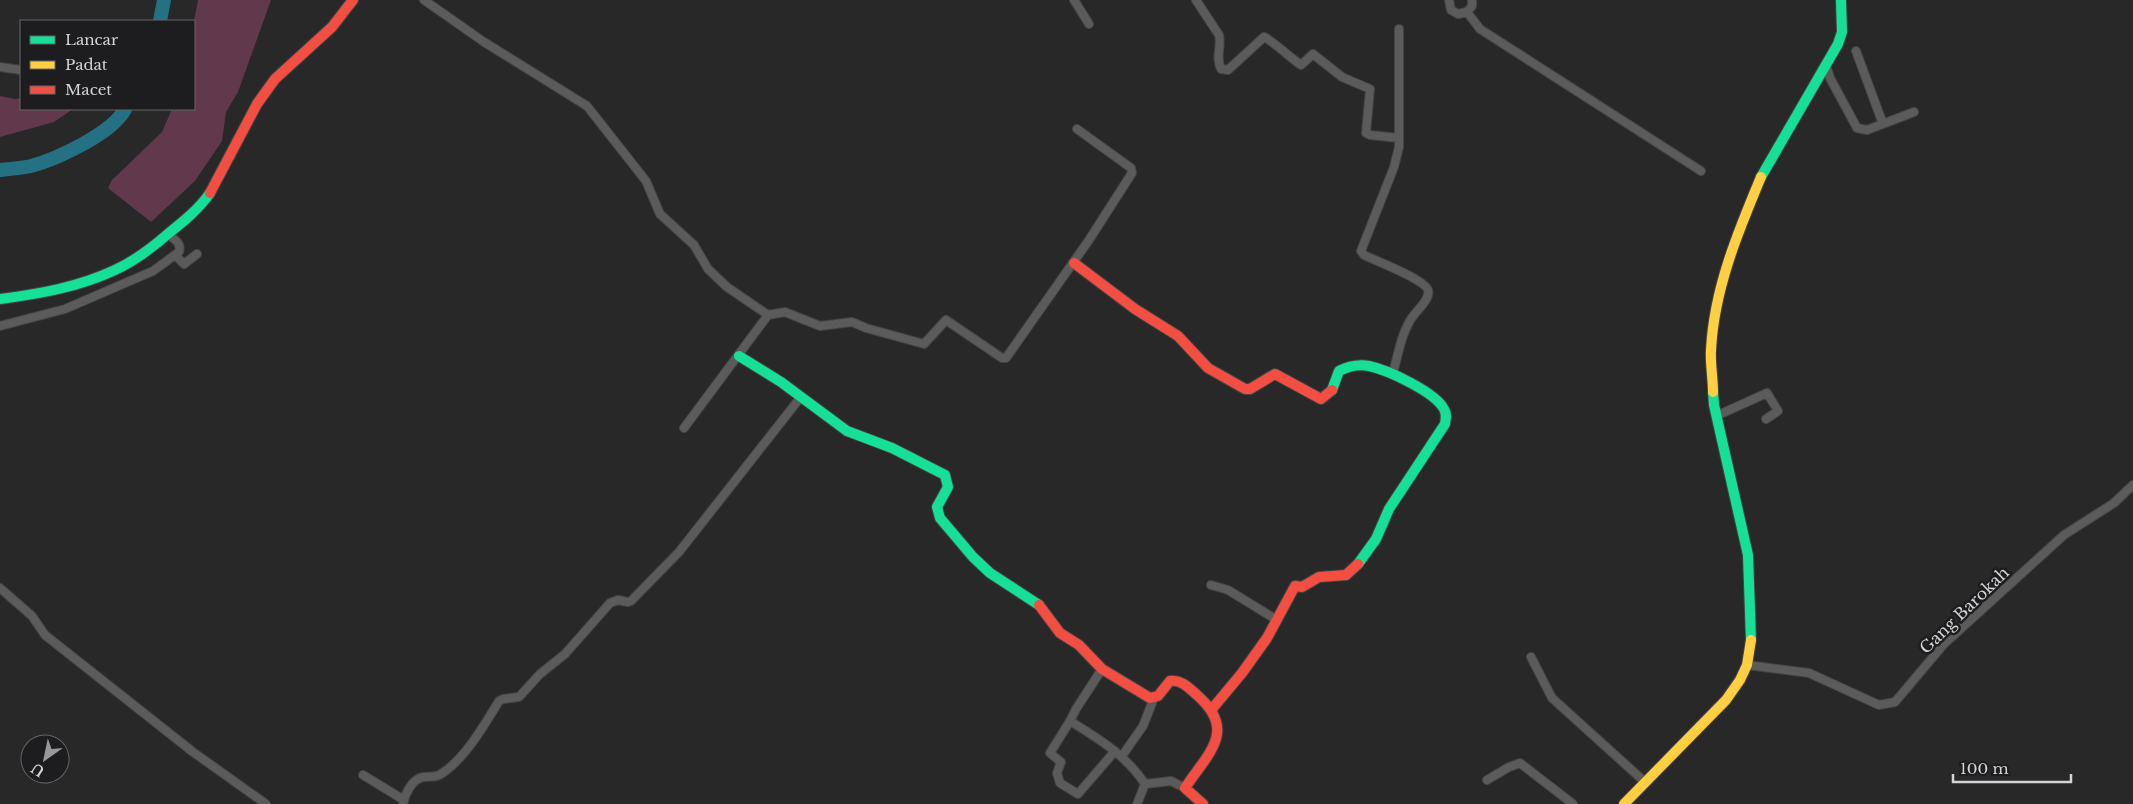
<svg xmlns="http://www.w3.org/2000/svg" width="2133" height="804" font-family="'Libre Baskerville',serif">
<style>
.green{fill:#61384c}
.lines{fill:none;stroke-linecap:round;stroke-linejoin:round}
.river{stroke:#247184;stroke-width:14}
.street-casing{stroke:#444;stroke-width:10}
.fast-casing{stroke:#444;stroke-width:12}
.slow-casing{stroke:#444;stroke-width:12}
.jam-casing{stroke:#444;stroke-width:12}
.street{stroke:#5b5b5c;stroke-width:8}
.fast{stroke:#16e098;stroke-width:10}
.slow{stroke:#ffcf43;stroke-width:10}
.jam{stroke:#f24e42;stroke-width:10}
.labels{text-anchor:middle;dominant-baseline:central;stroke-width:5;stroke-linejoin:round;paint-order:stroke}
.street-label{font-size:16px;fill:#d4d4d6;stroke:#1d1d20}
</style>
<rect width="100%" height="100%" fill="#282828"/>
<path class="green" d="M198,0H271L238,92L226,112L222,141L195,181L151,222L108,188L112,180L162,132L172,109H194V21Z
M0,96L15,99L21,98V109H73L54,122L0,137Z"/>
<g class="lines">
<path class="river" d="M160,21L164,0
M0,170C10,169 21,168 31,166C57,159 113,133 125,109"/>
<defs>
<path id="street" d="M424,0L484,42L587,106L646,181L660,214L694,245L708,269L727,287L768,315L684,428
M1074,0L1089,24
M1196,0L1219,35C1222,47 1215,57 1221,69L1228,70L1264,37C1269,38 1293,60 1301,65L1313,54L1342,77L1370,89L1366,133L1370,135L1399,138
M1449,0L1451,10L1458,14L1467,12L1472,6V0
M1467,12L1480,29L1701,171
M1856,51L1883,124
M1826,65L1830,78L1857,128L1867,130L1914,112
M0,67L21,70
M176,256L184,264L197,254
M768,315L785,312L820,326L852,322L866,328L924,344L946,320L1002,358H1006L1089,240L1132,173L1131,168L1077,129
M0,326L65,309L153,271L179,252C182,243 173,238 167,234
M1393,373C1398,355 1401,335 1411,319C1416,311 1431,299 1428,290C1424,279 1376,261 1364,255L1361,251L1394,167L1399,147V29
M1716,416L1767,393L1778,411L1766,419
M1211,585L1228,590L1277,620
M0,588L32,616L45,635L193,752L266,804
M1531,657L1552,698L1646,783
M1747,665L1809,673L1879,705L1895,702L1944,644L2042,555L2064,535L2114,503L2133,485
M1102,669L1076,709L1070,721C1099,739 1126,755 1145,784L1171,781L1185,788
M1070,721L1050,753L1061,762L1057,773L1060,783L1078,794L1115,751
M1122,756L1143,726L1154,698
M363,775L404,800
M1487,780L1509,767L1520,763L1573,804
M403,804C405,794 412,779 423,777C430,776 435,778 441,774C465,759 485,724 499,701L503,699L519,697L540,674L565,654L610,603L618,600L628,602L631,601L679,552L800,398
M1137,804L1145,784"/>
<path id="fast" d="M1761,177L1838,44L1842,32L1841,0
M0,299C39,294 79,287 115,270C135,261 153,247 169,233C184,221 199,209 210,193
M739,356L781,382L847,431L892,448L945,475L948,487L937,507L940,518L973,557L990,573L1039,605
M1332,390L1339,371C1349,366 1358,364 1369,366C1388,370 1435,392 1444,409C1447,414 1446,418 1445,424L1389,509L1376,539L1358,564
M1713,392L1714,405L1748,555L1751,640"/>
<path id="slow" d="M1713,392C1713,378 1710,363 1711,350C1714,289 1738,232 1761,177
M1624,804L1726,700L1740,680L1747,665L1751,640"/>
<path id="jam" d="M210,193L257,104L275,79L332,27L353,0
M1074,263L1135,309L1178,336L1208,368L1245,389H1250L1275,374L1321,399L1332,390
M1039,605L1060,633L1079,645L1102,669L1150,698L1158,696L1170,681C1181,679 1189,688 1197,695C1238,731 1208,753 1185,788L1203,804
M1212,709L1242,673L1267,638L1295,586L1302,587L1319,577L1346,575L1358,564"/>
</defs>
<use href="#street" class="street-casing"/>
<use href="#fast" class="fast-casing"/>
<use href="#slow" class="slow-casing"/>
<use href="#jam" class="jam-casing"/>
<use href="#street" class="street"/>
<use href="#fast" class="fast"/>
<use href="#slow" class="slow"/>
<use href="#jam" class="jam"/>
</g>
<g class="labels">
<g class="street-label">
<text transform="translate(1964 610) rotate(-44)">Gang Barokah</text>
</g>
</g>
<rect x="20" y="20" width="175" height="90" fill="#1d1d20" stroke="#666669"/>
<rect x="30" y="36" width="25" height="8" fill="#16e098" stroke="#666669"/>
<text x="65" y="45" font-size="15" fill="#d4d4d6">Lancar</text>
<rect x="30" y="61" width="25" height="8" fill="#ffcf43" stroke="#666669"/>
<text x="65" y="70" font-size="15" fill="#d4d4d6">Padat</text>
<rect x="30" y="86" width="25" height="8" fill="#f24e42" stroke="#666669"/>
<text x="65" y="95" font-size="15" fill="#d4d4d6">Macet</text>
<g transform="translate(45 759) rotate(213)"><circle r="24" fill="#1d1d20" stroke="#666669"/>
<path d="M0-4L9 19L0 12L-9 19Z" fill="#989899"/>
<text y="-8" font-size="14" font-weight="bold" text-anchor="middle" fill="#d4d4d6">U</text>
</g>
<path d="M1953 774v8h118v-8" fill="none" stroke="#d4d4d6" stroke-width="2.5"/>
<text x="1960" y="774" font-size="15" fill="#d4d4d6" stroke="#1d1d20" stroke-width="4" paint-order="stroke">100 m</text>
</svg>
